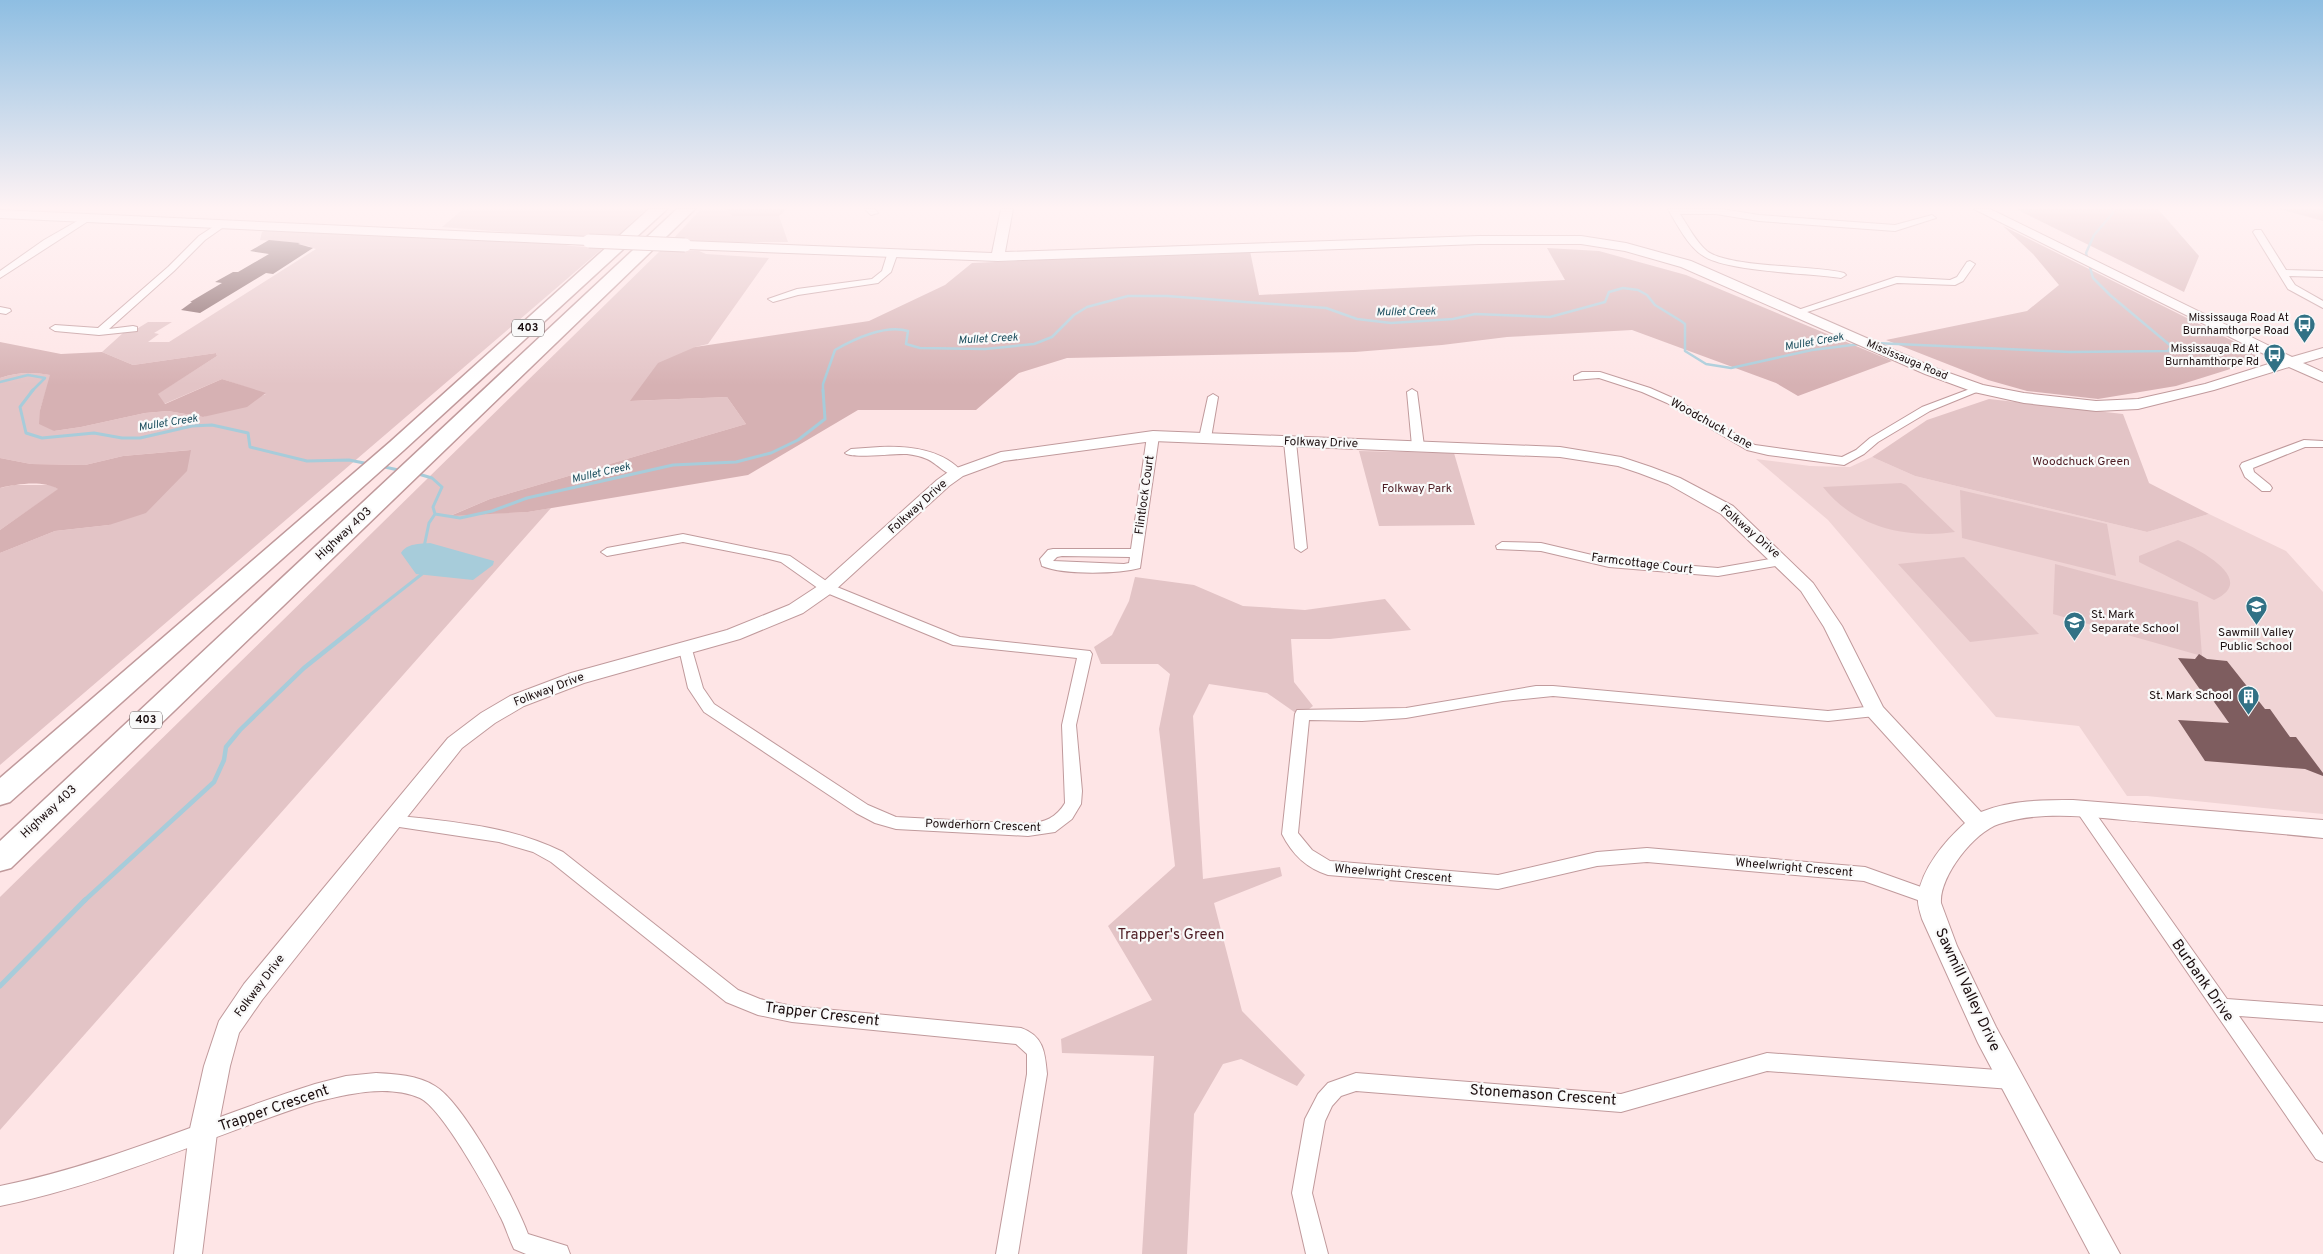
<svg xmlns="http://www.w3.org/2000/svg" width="2323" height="1254" font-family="Overpass,sans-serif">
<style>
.built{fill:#f0d4d5}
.green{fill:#e3c4c6}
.forest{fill:#d6b1b3}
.water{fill:#a7ccda}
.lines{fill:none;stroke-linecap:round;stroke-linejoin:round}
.stream-far3{stroke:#a7ccda;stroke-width:2.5}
.stream-far2{stroke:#a7ccda;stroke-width:3}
.stream-far1{stroke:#a7ccda;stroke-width:4.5}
.stream{stroke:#a7ccda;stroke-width:5}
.building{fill:#7e5d5f}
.street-casing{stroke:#c09a9c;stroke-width:2}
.secondary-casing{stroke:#c09a9c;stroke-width:2}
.highway-casing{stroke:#c09a9c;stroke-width:3}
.street{fill:#fff;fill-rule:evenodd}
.secondary{fill:#fff;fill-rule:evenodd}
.highway{fill:#fff;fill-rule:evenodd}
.secondary-bridge-casing{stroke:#c09a9c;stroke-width:15;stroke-linecap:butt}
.secondary-bridge{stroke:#fff;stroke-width:13}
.labels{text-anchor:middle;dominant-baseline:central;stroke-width:4.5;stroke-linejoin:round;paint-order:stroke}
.far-water-label{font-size:11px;font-style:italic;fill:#194c5c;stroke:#f9f9f9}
.far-poi-label{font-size:11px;fill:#1b0e0f;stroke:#f9f9f9;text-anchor:end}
.shield{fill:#f9f9f9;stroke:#5e5455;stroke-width:1}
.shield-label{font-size:11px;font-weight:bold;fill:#1b0e0f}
.far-street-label{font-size:11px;fill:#1b0e0f;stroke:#f9f9f9}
.street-label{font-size:12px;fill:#1b0e0f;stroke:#f9f9f9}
.park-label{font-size:12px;fill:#4d1c23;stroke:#f9f9f9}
.poi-label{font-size:12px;fill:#1b0e0f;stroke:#f9f9f9;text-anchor:start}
.near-park-label{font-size:15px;fill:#4d1c23;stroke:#f9f9f9}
.near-street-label{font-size:15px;fill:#1b0e0f;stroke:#f9f9f9}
</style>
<rect width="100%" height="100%" fill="#fee5e6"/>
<path class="built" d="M1872,457L1915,476L2147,532L2209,514L2286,551L2323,592V814L2147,796H2127L2079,726L1996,717L1828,520L1756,459L1810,466L1850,467Z"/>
<path class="green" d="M463,209H646L617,236H558L442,227Z
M701,209H726L732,216H779L788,242H713L673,239Z
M266,230L554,243L572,246L603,248L0,765V553L55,531L109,525L190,450L123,456L85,465L31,464L0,458V378C17,372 33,372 51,375L40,410L54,431L81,427L145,413L168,411L203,417L266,394L222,379L164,404L157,394L217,356L216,353L133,365L102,352L123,333L135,330L148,322H172L154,333L159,334L148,342H169L316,249L309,247L310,246L297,245L299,243L260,240L262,232Z
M661,250L699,251L706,254L769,258L708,344L695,347L631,401L727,397L746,424L490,499L452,515L528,512L551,508L0,1130V897Z
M1989,399L2123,414L2149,483L2209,514L2147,532L1915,476L1872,457L1927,420Z
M1359,451L1454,453L1475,525L1379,526Z
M1901,483L1906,485L1955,532C1906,539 1854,527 1823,487Z
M14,485H51L59,489L0,530V488Z
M1960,490L2107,524L2116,576L1962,538Z
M2178,540C2198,549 2259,580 2214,600L2139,562V556Z
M1964,557L2039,634L1970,642L1898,564Z
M2055,564L2198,602L2202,656L2053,614Z
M1135,577L1194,585L1243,606L1305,610L1385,599L1411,630L1330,639H1291L1294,682L1313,706L1300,716L1267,693L1209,684L1193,716L1203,879L1280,867L1282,876L1214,903L1242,1011L1305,1075L1297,1086L1241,1059L1223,1064L1194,1114L1187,1254H1142L1154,1056L1062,1053L1061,1039L1152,1000L1108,926L1175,866L1159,729L1170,674L1158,664H1101L1094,647L1112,635L1129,601Z"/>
<path class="forest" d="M726,209H787L779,216H732Z
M2016,209H2158L2199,256L2184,292Z
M2271,209H2323V221L2283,210Z
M2003,226L2251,350L2259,360L2176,386L2098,399L2027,391L1988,380L1886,340L2027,311L2059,285L2033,254Z
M1547,248L1599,251L1686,275L1892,361L1798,396L1776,383L1632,330L1507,337L1442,345L1355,352L1067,358L1019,373L976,410H858L748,475L528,512L450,516L490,499L746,424L727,397L630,401L658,363L695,347L869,321L945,285L972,263L1250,251L1259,295L1565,280Z
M0,342L61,354L102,352L133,365L216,353L217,356L158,394L165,404L222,379L266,393L247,407L203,417L168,411L145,413L81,427L54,431L39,424L40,410L50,375C33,372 17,372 0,378Z
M191,450L187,471L146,513L109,525L55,531L0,553V530L58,489C43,480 17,484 0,488V458L31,464L85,465L123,456Z"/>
<path class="water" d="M430,543L494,561L493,565L473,580L416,574L401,553C407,543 420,544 430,543Z"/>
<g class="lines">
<path class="stream-far3" d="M1875,343L2070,352L2168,351L2171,346L2110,295L2093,278L2086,253L2094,235L2113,213V209
M0,382L28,375L45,378L31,392
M823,392V384L835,350C854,339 886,324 908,331L906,344L920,348L985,349L1034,344L1052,337L1074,315L1087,307L1128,296H1167L1326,308L1357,319L1391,323L1453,319L1475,314L1550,317L1605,302L1609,292L1623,288L1638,290L1647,295L1655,305L1681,321L1685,324V351L1706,364L1731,368L1812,350L1860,344"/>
<path class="stream-far2" d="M33,390L20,407L26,433L42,438L94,433L122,438H140L192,426L212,425L248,433L250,447L307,461L349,460L369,464
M380,466L403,471
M415,473L432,478L442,487L433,507L435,514L460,518L492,511L527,498L673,465L736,462L771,453L798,440L825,419L823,390
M424,547L429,523L435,514
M366,618L422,574"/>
<path class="stream-far1" d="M84,901L214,782L224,760L226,747L240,730L304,668L368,617"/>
<path class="stream" d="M0,986L85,900"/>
</g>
<path class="building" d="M269,240L300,243L298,244L313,248L273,274L266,273L200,313L181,310L192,302H190L222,283L215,282L233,272H238L269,254L250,251Z
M2199,654L2207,659L2227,661L2265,709H2270L2290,737H2296L2323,773V776L2305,769L2205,761L2178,720L2229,723L2212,699L2206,698L2178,658L2195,659Z"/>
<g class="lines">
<defs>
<path id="street" d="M865,209H875L878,213L871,215Z
M1668,209H1722L1759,215L1895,225L1932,215L1936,218L1895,231L1759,221L1716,214H1680C1688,226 1696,242 1707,251C1729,268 1813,265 1844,273L1846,275L1841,278C1809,273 1725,272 1702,255C1688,246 1676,223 1668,209Z
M86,216L93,218L0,278V271L44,240Z
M222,221L226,224L225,226L205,240L174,271L109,329L133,326L137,327V331L99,335L55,331L50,328L55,325L98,328L168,267L199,236Z
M2255,230H2261L2286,270L2323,271V277L2289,276L2295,285L2323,301V308L2288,289L2253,232Z
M892,252L897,255L891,272L878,283L798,295L773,302L768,299L797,289L872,279L882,271L887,255Z
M1970,261L1975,264L1963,281L1955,285L1897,283L1801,314L1797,315L1792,312L1896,277L1950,280L1957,277L1967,262Z
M0,307L10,309L11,311L6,314L0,313Z
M1582,372H1600L1650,388L1675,399L1755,445L1842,457L1856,450L1870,438L1922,407L1975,387L1979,386L1984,389L1930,411L1878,442L1864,454L1844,465L1768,455L1747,450L1667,403L1642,392L1599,378L1574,380V376Z
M1412,389L1417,392L1424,446L1418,449L1412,446L1407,392Z
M1213,394L1218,397L1211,438L1205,441L1199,438L1208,397Z
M1153,433L1159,436L1140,568C1118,574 1063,575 1042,566L1040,559L1048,550L1053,549H1131L1147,436ZM1062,556L1130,557L1129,563L1124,564L1053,561L1057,557Z
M1290,439L1296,442L1307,548L1301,552L1295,548L1284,442Z
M2304,440L2323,441V447H2305L2253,468L2254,472L2270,485L2272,488L2270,491H2262L2245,477L2240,466L2242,463Z
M880,447C909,446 943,449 963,473L961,476C949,479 937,463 927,459C920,456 914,455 907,454C895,453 851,459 845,453L851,449Z
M683,534L790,556L832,585L960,637L1090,651L1092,654L1076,725L1082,791L1081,804L1072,819L1055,832L1028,836L896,829L875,823L856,813L704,712L688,688L679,649L681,646H691L703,688L714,704L868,805L896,817L1028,824C1045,822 1056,818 1065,803L1062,725L1077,658L953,645L822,591L781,562L769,559L683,542L607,556L601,552L607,548Z
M1502,542L1541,543L1609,559L1718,568L1782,557L1788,561L1782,565L1718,576L1609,567L1541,551L1497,549L1496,546Z
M1536,686H1553L1828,711L1875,706L1880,707L1882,711L1880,715L1875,716L1828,721L1553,696L1503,701L1406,718L1362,721L1309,720L1298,833L1312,850L1330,861L1498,875L1597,852L1647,848L1865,867L1935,892L1937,897L1935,902L1929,904L1864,881L1647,862L1597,866L1498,889L1328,875C1306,868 1292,854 1282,834L1295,714L1297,710L1406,708Z
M2083,802L2089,804L2227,999L2323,1006V1022L2239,1016L2323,1135V1162L2316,1159L2077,812L2075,808L2077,804Z
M392,815C451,822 509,825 563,852L738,990L760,999L792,1006L1021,1028C1044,1036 1045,1053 1047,1074L1018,1254H996L1027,1074V1054L1016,1044L792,1022L758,1015L726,1002L551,862L533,852L499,842L386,825L384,821L386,817Z
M1767,1053L2011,1071L2018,1074L2021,1080L2018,1086L2011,1089L1767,1071L1621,1112L1356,1091L1341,1096L1332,1106L1325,1121L1312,1193L1328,1254H1306L1292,1193L1305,1119L1318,1094L1328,1083L1356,1073L1621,1094Z
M376,1073C395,1074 417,1075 435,1086C464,1103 516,1201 528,1234L567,1246L570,1254H526L514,1249C509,1239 506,1228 501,1218C489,1193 442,1108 420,1098C387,1084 349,1094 315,1102C210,1136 109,1184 0,1206V1186C109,1164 210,1117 315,1084L346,1076Z"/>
<path id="secondary" d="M1001,209H1013L1005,252L1479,236H1581L1626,243L1691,261L1935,368L1983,385L2024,393L2096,401L2138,399L2205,384L2278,361L1974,209H1990L2292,357L2323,348V357L2303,363L2323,372V382L2289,367L2214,390L2138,409L2096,411L2024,403L1974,392L1925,374L1681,267L1625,251L1581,244H1479L998,261L685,249L679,245L685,241L992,253Z
M0,210L589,237L595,241L589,245L0,218Z
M1153,431L1560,447L1621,457L1651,467L1680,478L1733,506L1813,583L1842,626L1883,707L1981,812C2010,800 2043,800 2073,800L2323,820V838C2264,832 2205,827 2146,822C2098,818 2045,809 1999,824C1974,832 1939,877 1941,903L1957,946L1996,1027L2120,1254H2090L1978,1043L1922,919C1920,912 1917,904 1918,896C1922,868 1945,841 1965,823L1868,716L1824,627L1801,591L1721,514L1668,484L1639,473L1618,466L1560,457L1153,441L1004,461L963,476L949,486L833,592L803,613L740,639L584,683L524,706L495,723L462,748L262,1000L239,1033L230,1066L217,1133L202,1254H174L189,1133L204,1066L219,1021L244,984L448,738L481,713L510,696L571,673L727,630L789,605L821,584L937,480L951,470L1001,452Z"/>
<path id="highway" d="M649,209H667L404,450L10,802L0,805V778L390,442Z
M677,209H695L11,868L0,871V841Z"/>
</defs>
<use href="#street" class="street-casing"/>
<use href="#secondary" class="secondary-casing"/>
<use href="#highway" class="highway-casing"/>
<use href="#street" class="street"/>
<use href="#secondary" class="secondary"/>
<use href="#highway" class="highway"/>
<defs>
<path id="secondary-bridge" d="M589,241L685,245"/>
</defs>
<use href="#secondary-bridge" class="secondary-bridge-casing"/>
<use href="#secondary-bridge" class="secondary-bridge"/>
</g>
<linearGradient id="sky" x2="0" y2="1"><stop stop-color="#8ebee2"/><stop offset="0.54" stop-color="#fff3f4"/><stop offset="1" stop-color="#fff3f4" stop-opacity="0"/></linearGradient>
<rect width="2323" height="385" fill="url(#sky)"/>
<defs>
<symbol id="bus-pin" viewBox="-11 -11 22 30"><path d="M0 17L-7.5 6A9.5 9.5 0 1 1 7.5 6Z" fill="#317185" stroke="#f9f9f9"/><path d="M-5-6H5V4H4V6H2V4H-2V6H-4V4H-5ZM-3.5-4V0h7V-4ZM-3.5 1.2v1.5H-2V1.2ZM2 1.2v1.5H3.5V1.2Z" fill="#fff"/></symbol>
<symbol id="school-pin" viewBox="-11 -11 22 30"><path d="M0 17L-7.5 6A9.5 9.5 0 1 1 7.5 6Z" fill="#317185" stroke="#f9f9f9"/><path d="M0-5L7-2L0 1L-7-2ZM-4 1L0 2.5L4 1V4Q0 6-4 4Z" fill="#fff"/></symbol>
<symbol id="building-pin" viewBox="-11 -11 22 30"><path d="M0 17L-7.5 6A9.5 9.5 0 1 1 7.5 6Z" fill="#317185" stroke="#f9f9f9"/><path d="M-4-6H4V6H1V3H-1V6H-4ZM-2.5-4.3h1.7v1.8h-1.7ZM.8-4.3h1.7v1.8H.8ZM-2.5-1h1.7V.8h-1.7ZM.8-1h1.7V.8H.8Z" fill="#fff"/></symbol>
</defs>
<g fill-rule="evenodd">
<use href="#bus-pin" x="2292" y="312" width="25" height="34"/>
<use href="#bus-pin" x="2262" y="342" width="25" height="34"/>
<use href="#school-pin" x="2244" y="594" width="25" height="34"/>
<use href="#school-pin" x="2062" y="610" width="25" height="34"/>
<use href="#building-pin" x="2236" y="684" width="25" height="34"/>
</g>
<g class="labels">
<g class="far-water-label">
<text transform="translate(1406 312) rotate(-1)">Mullet Creek</text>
<text transform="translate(988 339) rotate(-3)">Mullet Creek</text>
<text transform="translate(1814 342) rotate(-10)">Mullet Creek</text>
<text transform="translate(168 423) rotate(-9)">Mullet Creek</text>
<text transform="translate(601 473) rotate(-13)">Mullet Creek</text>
</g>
<g class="far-poi-label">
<text x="2289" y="318">Mississauga Road At<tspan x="2289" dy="13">Burnhamthorpe Road</tspan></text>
<text x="2259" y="349">Mississauga Rd At<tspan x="2259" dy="13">Burnhamthorpe Rd</tspan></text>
</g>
<g class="shield">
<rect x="512" y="319.5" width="32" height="17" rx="4"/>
<rect x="130" y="711.5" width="32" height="17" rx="4"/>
</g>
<g class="shield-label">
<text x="528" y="328">403</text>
<text x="146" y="720">403</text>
</g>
<g class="far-street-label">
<text transform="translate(1907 360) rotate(23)">Mississauga Road</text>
</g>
<g class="street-label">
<text transform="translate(1711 424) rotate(29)">Woodchuck Lane</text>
<text transform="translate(1321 443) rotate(2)">Folkway Drive</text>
<text transform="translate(1145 495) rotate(-82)">Flintlock Court</text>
<text transform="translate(918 507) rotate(-42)">Folkway Drive</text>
<text transform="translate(1750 532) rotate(41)">Folkway Drive</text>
<text transform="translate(344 534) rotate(-43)">Highway 403</text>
<text transform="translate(1642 564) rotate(7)">Farmcottage Court</text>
<text transform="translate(549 690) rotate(-21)">Folkway Drive</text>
<text transform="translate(49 812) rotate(-43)">Highway 403</text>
<text transform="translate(983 826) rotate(2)">Powderhorn Crescent</text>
<text transform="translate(1794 868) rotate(5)">Wheelwright Crescent</text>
<text transform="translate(1393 874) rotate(5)">Wheelwright Crescent</text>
<text transform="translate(260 986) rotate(-53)">Folkway Drive</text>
</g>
<g class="park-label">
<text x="2081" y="462">Woodchuck Green</text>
<text x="1417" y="489">Folkway Park</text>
</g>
<g class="poi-label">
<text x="2091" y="615">St. Mark<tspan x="2091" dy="14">Separate School</tspan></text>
<text x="2256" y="633" text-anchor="middle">Sawmill Valley<tspan x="2256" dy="14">Public School</tspan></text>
<text x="2232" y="696" text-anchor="end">St. Mark School</text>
</g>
<g class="near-park-label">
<text x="1171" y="935">Trapper's Green</text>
</g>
<g class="near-street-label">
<text transform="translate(2202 981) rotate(55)">Burbank Drive</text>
<text transform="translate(1967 990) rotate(65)">Sawmill Valley Drive</text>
<text transform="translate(822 1015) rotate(7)">Trapper Crescent</text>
<text transform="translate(1543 1096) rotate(4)">Stonemason Crescent</text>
<text transform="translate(274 1109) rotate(-19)">Trapper Crescent</text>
</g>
</g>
</svg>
